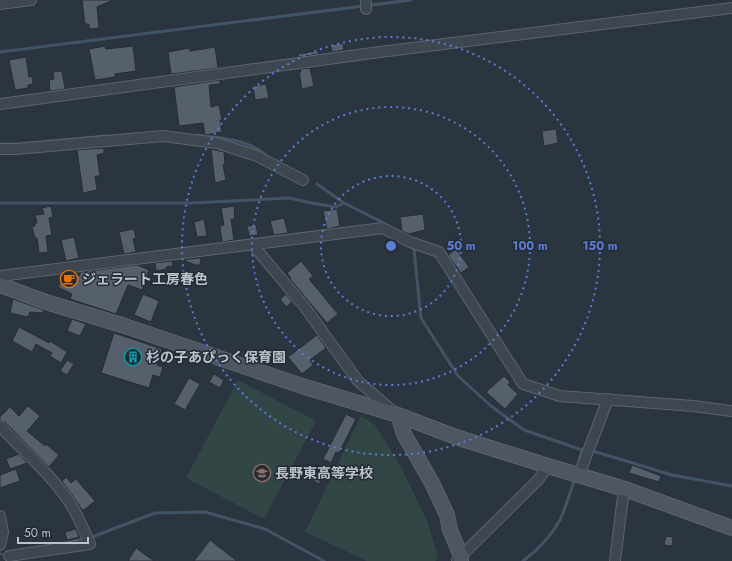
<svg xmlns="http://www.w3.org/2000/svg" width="732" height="561" font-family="Jost,'Noto Sans JP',sans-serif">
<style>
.green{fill:#324646}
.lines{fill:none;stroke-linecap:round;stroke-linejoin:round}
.stream{stroke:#425366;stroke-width:3}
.building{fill:#56606d;stroke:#252d37}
.street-casing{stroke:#5c646d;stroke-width:12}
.secondary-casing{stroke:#5c646d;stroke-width:16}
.street{stroke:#3e4650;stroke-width:10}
.secondary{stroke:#4d5662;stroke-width:14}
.ring{fill:none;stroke:#5c7cd2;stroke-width:2;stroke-dasharray:2 4}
.labels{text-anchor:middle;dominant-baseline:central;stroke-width:3;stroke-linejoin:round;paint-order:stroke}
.poi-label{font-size:14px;font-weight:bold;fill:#bbc2ca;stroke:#232b35;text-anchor:start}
.centre{fill:#5c7cd2;stroke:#232b35;stroke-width:2}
.ring-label{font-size:12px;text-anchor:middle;font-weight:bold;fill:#5c7cd2;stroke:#232b35;stroke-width:3;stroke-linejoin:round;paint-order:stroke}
</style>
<rect width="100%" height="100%" fill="#2a353f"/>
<path class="green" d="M238,380L316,421L264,519L186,478Z
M361,416L375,425L400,465L428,523L438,557L435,561H367L305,532Z"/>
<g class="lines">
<path class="stream" d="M0,52L411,0
M197,135C222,138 248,139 267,156
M0,144H19L106,136
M317,184L344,203L382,222
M0,203H192L290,198L311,203L336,207L344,203
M414,250L421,318L458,376L491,406L524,430L582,450L579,461
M593,451L672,475L732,486
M92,537L155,513L205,512L265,529L324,561
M74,541L84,539
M0,554H1
M523,561C538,550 551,536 560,520C566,507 570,492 575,479"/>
</g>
<path class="building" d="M82,0H113L97,7L99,28L89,29V24H85Z
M343,43L344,50L332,52L331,45Z
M105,46L106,49L133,46L136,71L115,74V77L95,80L89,49Z
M215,47L218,68L171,74L168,52L189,48L190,51Z
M318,51L319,54L298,57V54Z
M26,57L29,77L32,76L33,84L28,85V88L15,90L9,60Z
M310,68L314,86L302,89L299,72H301L300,69Z
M62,71L65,89L50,91L49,80L54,79L53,72Z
M220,80V84L209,85L211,107L219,105L222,120H220L222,132L205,135L203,123L179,126L174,87Z
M266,84L269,98L255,100L253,86Z
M556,129L558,143L544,146L542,131Z
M104,148V153L97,155L100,176H95L97,190L83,193L77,150Z
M211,149L224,152L225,165H223L226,180L215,183Z
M51,206L53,217L49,218L52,235L46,236L48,252L39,253L37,238H35L32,227L35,226V223H37L35,215L44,214L42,208Z
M234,206L235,219H231L234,240L222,242L220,226L224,225L221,208Z
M337,209L340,226L327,229L323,211Z
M423,214L425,230L409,234L402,231L400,217Z
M284,218L288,233L274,235L270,221Z
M204,219L207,236L197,237L194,222Z
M256,225L258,235L249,236L247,226Z
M134,229L136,238L133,239L136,252L124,254L119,232Z
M74,237L79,258L66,261L61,240Z
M456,249L469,267L461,273L448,255Z
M198,258H201L200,265H195L183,260Z
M172,261L173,266L166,267L167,269L156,271L155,263Z
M301,261L313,276L309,279L338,314L327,323L290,279L291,278L287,273Z
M137,265L149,270L142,290L128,285L116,314L70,299L72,294L58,287L65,274H71L79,276L81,272Z
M143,294L159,301L151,322L134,315Z
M286,294L292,302L286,307L280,299Z
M13,299L44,310L43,313L30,312L28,317L10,313Z
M72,319L86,324L80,336L67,331Z
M19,327L49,343L50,341L67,352L61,363L50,356L52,353L36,344L32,352L12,341Z
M114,333L162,349L157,365L163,367L160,377L153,375L149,388L101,373Z
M317,335L326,348L310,360L313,365L302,374L288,357Z
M67,360L74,364L67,375L60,371Z
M214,374L224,380L220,388L209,382Z
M504,376L510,382L508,385L518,394L505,409L486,392Z
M189,378L200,384L185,410L174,404Z
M28,406L40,416L27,431L45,446L46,444L59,455L49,467L5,422L0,420V417L10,407L19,416Z
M346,414L356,419L339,453L336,452L331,463L323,459Z
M19,454L27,463L10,469L6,459Z
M632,465L661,476L659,482L629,473Z
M16,469L20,481L0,488V475Z
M316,472L323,476L319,484L312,480Z
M66,477L71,483L76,479L95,501L84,510L83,509L82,510L75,499L62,481Z
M76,529L79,537L67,540L65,532Z
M666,536L673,537L672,546L664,545Z
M210,540L237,561H194Z
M136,548L154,561H128Z"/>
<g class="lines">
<defs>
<path id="street" d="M366,3V9
M0,4L31,0
M0,104L372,53L732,8
M0,149H16L163,136L217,143L257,156L303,180
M252,244L304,306L358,381L395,413
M0,276L383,228L410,242L439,252L523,384L560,396L693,406L732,411
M0,426C23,451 51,474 70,503C78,516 84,530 90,544L9,556
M579,475L608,399
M0,516L3,532L0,545
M457,560L538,480L548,466
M615,561L622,504L625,489"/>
<path id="secondary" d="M0,285L46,302L122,325L302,386L398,415L456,437L548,466L625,489L732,528
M398,415L404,434L432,483L447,515L450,530L461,556V561"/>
</defs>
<use href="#street" class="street-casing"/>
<use href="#secondary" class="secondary-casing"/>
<use href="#street" class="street"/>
<use href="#secondary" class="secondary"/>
</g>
<g class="ring">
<circle cx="391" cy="246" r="70"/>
<circle cx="391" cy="246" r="139"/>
<circle cx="391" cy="246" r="209"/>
</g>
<defs>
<symbol id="cafe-ring" viewBox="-11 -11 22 22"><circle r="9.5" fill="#232b35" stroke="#e8710a" stroke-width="1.5"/><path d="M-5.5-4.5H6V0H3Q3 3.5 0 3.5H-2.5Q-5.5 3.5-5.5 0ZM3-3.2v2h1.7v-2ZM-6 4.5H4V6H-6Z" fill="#e8710a"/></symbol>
<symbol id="building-ring" viewBox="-11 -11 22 22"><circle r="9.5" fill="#232b35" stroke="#0f9aa8" stroke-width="1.5"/><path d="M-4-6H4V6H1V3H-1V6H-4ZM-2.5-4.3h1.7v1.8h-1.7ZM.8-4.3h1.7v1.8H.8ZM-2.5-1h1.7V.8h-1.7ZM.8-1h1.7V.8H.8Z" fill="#0f9aa8"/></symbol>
<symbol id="school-ring" viewBox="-11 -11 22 22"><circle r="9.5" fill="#232b35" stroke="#8d6e63" stroke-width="1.5"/><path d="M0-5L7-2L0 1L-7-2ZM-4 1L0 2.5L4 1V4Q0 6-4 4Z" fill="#8d6e63"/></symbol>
</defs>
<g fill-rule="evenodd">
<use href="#cafe-ring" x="59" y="269" width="20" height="20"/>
<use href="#building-ring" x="123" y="347" width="20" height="20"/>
<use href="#school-ring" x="252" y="463" width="20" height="20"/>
</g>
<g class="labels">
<g class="poi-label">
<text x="82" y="279">ジェラート工房春色</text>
<text x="146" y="357">杉の子あぴっく保育園</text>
<text x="275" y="473">長野東高等学校</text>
</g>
</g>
<circle cx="391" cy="246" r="6" class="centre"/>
<g class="ring-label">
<text x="461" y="250">50 m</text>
<text x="530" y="250">100 m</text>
<text x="600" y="250">150 m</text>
</g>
<path d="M18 537v6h70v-6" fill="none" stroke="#bbc2ca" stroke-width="2"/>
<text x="24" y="537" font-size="12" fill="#bbc2ca" stroke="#232b35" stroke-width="3" paint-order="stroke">50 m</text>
</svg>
